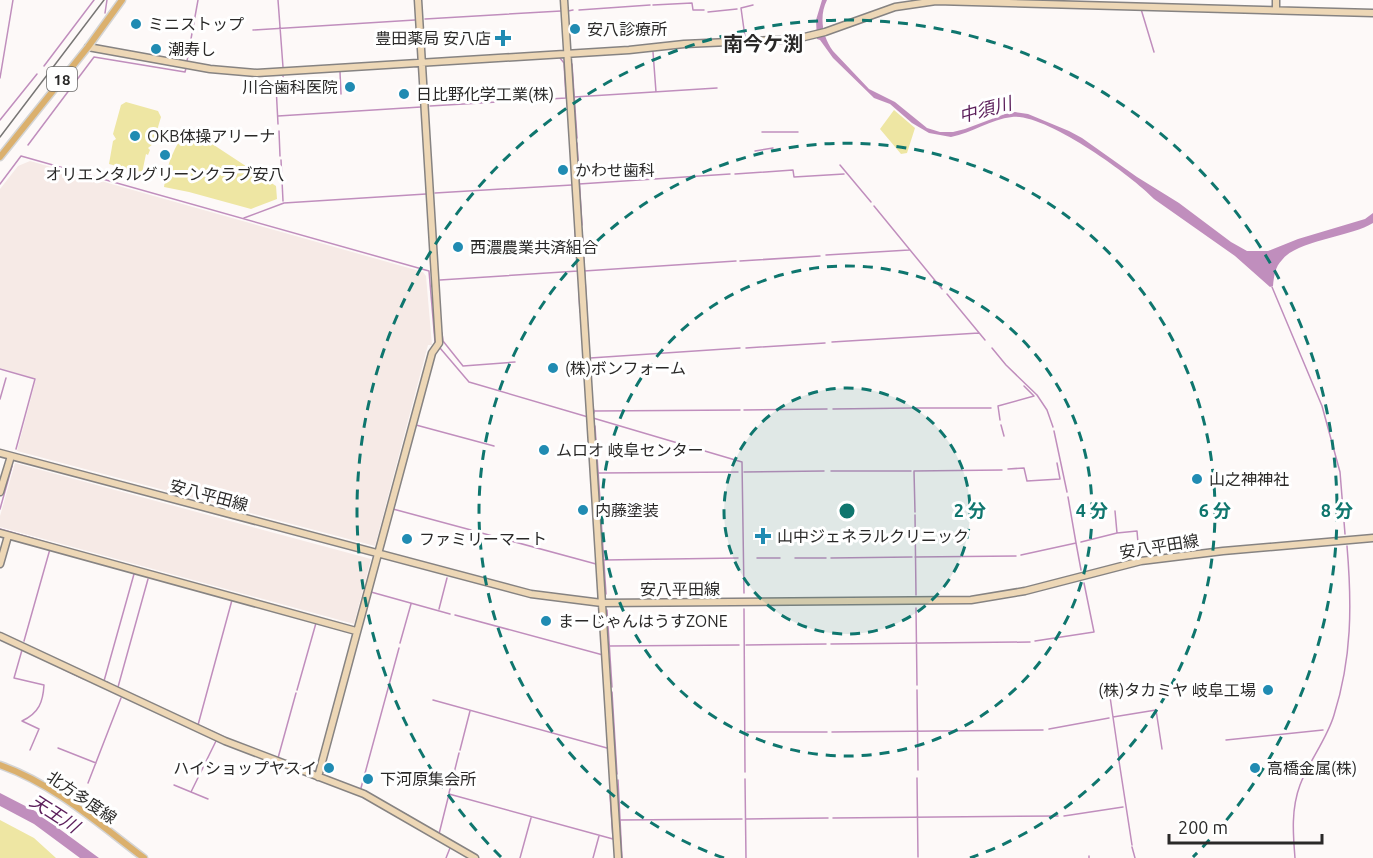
<svg xmlns="http://www.w3.org/2000/svg" width="1373" height="858" font-family="Ubuntu,'Noto Sans JP',sans-serif">
<style>
.built{fill:#f6eae6}
.green{fill:#eee6a3}
.water{fill:#c08ebd}
.lines{fill:none;stroke-linecap:round;stroke-linejoin:round}
.stream{stroke:#c08ebd;stroke-width:1.5}
.secondary-casing{stroke:#868382;stroke-width:9}
.primary-casing{stroke:#d4d4d4;stroke-width:9}
.secondary{stroke:#edd7b6;stroke-width:6}
.primary{stroke:#dbb06d;stroke-width:6}
.rail{stroke:#777574;stroke-width:1.5}
.ring{fill:none;stroke:#0f766e;stroke-width:3;stroke-dasharray:10 8}
.poi-dot{fill:#208bb2;stroke:#fff;stroke-width:2}
.labels{text-anchor:middle;dominant-baseline:central;stroke-width:6;stroke-linejoin:round;paint-order:stroke}
.shield{fill:#fff;stroke:#6a6968;stroke-width:1.5}
.shield-label{font-size:15px;font-weight:bold;fill:#2a2928}
.poi-label{font-size:16px;fill:#2a2928;stroke:#fff;text-anchor:start}
.street-label{font-size:16px;fill:#2a2928;stroke:#fff}
.water-label{font-size:18px;font-style:italic;fill:#5b1e5a;stroke:#fff}
.quarter-label{font-size:20px;font-weight:bold;fill:#2a2928;stroke:#fff}
.centre{fill:#0f766e;stroke:#fff;stroke-width:3}
.ring-label{font-size:18px;text-anchor:middle;font-weight:bold;fill:#0f766e;stroke:#fff;stroke-width:6;stroke-linejoin:round;paint-order:stroke}
</style>
<rect width="100%" height="100%" fill="#fdf9f8"/>
<path class="built" d="M30,161L423,272L426,276L432,345H428L375,546L17,451L36,379L0,368V189L18,166Z
M15,463L371,559L354,624L0,527V516Z"/>
<path class="green" d="M126,102L158,111L161,117L153,144L148,148L150,150L148,155L146,154L142,173L109,164L113,141L116,139L113,134L121,105Z
M894,110L915,128L907,153L901,154L880,129Z
M188,128L276,186L277,199L251,209L189,192L164,187C167,163 174,147 188,128Z
M0,820L34,838L56,858H0Z"/>
<path class="water" d="M822,0H827C819,16 822,36 833,51L869,89L895,102L927,128L940,132H953L965,129L1005,114L1015,112L1028,114L1069,131L1082,138L1137,177L1179,203L1231,242L1247,251H1268L1298,239L1365,219L1373,213V223C1351,237 1297,240 1282,260C1275,267 1274,276 1273,286L1270,287L1235,256L1154,199C1131,175 1045,113 1012,117C991,119 972,133 951,137L929,133L912,123L890,104L874,98L833,58L820,40L817,39L816,20Z
M0,793L35,811L99,858H80L34,824L0,806Z"/>
<g class="lines">
<path class="stream" d="M278,0L283,67
M653,5L692,3L693,10H704
M1141,9L1154,52
M579,10L650,5
M568,11L573,10
M708,12L737,9
M105,13L107,0
M425,19L561,11
M253,30L415,20
M745,37L741,8L753,5
M653,52L656,92
M187,61L198,0
M572,64L577,138
M44,66L94,0
M340,72L341,94
M0,78L13,0
M574,97L717,88
M430,106L566,98L564,63L560,58
M278,116L421,107
M0,120L37,74
M278,124L276,86L284,85L283,76
M279,131L280,156
M762,132H798
M577,143L582,225
M28,145L94,57L185,72L186,68
M755,151L773,148
M281,160L283,201
M840,165L871,202
M735,174L793,170L794,177L844,174
M0,184L21,156L429,271L435,342
M579,184L730,174
M435,193L572,185
M874,206L942,289
M244,218L284,203L426,194
M582,230L587,311
M826,255L909,250
M740,261L820,256
M584,271L736,261
M440,280L578,271L575,231
M1272,287L1322,406L1340,472L1345,534
M579,294L580,312
M947,294L985,340
M587,317L592,398
M442,333L443,341L463,366L515,362
M832,342L979,333
M440,348L469,382L588,417
M746,348L825,343
M992,348L1006,365L1037,395L1047,410L1053,427
M590,358L740,348
M0,369L35,379L16,449
M0,399L6,378
M592,404L594,411
M914,408H991
M833,409L911,408
M744,410L827,409
M594,413V411L740,410
M593,418L742,462L744,593
M1000,420L998,406L1034,396L1024,386
M416,425L494,446
M1001,425L1004,436
M595,426L601,515
M1054,431L1067,492
M1008,469L1024,468L1027,481L1060,479L1057,463
M831,471H911
M914,471L1002,470
M914,471L915,512
M744,472L824,471
M598,473L738,472
M1068,497L1076,543
M0,509L12,466
M393,509L471,530
M1115,511L1117,533
M915,515L916,595
M601,518L606,594
M0,529L87,554
M478,532L596,564
M1081,542L1117,533L1137,531L1139,555
M1021,555L1076,543L1081,570
M915,557L1016,556
M757,558H780
M795,558H826
M831,558L912,557
M604,560L738,558
M371,592L450,614
M916,608L917,685
M439,609L447,578
M744,609L745,772
M607,610L612,687
M455,615L603,655
M24,641L50,549
M1035,641L1094,632L1084,583
M400,643L411,604
M831,644L1030,642
M746,645L826,644
M609,646L739,645
M22,650L14,678L44,685C43,702 39,713 22,721L39,729L30,750
M63,669L84,679
M93,676L104,681L134,574
M107,682L112,685
M1108,683L1119,758
M118,687L148,579
M297,690L316,623
M917,690L918,770
M612,692L617,774
M433,700L607,748
M1113,717L1156,710L1162,749
M198,725L232,600
M198,725L235,742
M1049,729L1109,718
M747,732H827
M832,732L1043,730
M1226,740L1323,730
M58,748L96,763
M460,750L470,711
M278,758L296,693
M1119,761L1132,845
M917,778L918,857
M745,779L746,858
M618,780L622,858
M88,783L121,698
M174,785L191,792
M361,788L399,648
M449,793L459,753
M208,799L191,792L216,741
M396,809L409,816
M1064,816L1123,807
M833,818L1058,816
M746,819L828,818
M620,820L742,819
M439,834L449,794L613,839L610,795
M1132,847L1135,858
M1089,856V858
M446,858L450,848
M520,858L531,818
M593,858L599,836
M1295,858C1293,834 1291,809 1300,785C1309,761 1327,739 1334,715C1352,658 1352,605 1347,546"/>
<defs>
<path id="secondary" d="M564,0L618,858
M1276,10V0
M88,47L210,69L257,73L629,50L684,44L796,39L825,32L895,7L936,1L1373,13
M0,453L531,594L602,603L971,600L1025,591L1141,561L1223,551L1373,538
M0,492L11,456
M0,533L356,631
M0,564L8,536
M0,636L225,741L364,794L475,858
M318,777L432,353L439,343L418,0"/>
<path id="primary" d="M0,157L88,47L122,0
M0,765C54,784 99,824 144,858"/>
</defs>
<use href="#secondary" class="secondary-casing"/>
<use href="#primary" class="primary-casing"/>
<use href="#secondary" class="secondary"/>
<use href="#primary" class="primary"/>
<path class="rail" d="M0,137L104,0"/>
</g>
<circle cx="847" cy="511" r="123" fill="#0f766e" fill-opacity=".12"/>
<g class="ring">
<circle cx="847" cy="511" r="123"/>
<circle cx="847" cy="511" r="245"/>
<path d="M724 858A368 368 0 1 1 970 858"/>
<path d="M501 857A490 490 0 1 1 1193 857"/>
</g>
<g class="poi-dot">
<circle cx="136" cy="24" r="6"/>
<circle cx="575" cy="29" r="6"/>
<path d="M500 29h6v6h6v6h-6v6h-6v-6h-6v-6h6z"/>
<circle cx="156" cy="49" r="6"/>
<circle cx="350" cy="87" r="6"/>
<circle cx="404" cy="94" r="6"/>
<circle cx="135" cy="136" r="6"/>
<circle cx="165" cy="155" r="6"/>
<circle cx="563" cy="170" r="6"/>
<circle cx="458" cy="247" r="6"/>
<circle cx="553" cy="368" r="6"/>
<circle cx="544" cy="450" r="6"/>
<circle cx="1197" cy="479" r="6"/>
<circle cx="583" cy="510" r="6"/>
<path d="M760 527h6v6h6v6h-6v6h-6v-6h-6v-6h6z"/>
<circle cx="407" cy="539" r="6"/>
<circle cx="546" cy="621" r="6"/>
<circle cx="1268" cy="690" r="6"/>
<circle cx="329" cy="768" r="6"/>
<circle cx="1255" cy="768" r="6"/>
<circle cx="368" cy="779" r="6"/>
</g>
<g class="labels">
<rect class="shield" x="47" y="67" width="30" height="24" rx="4.5"/>
<g class="shield-label">
<text x="62" y="79">18</text>
</g>
<g class="poi-label">
<text x="148" y="24">ミニストップ</text>
<text x="587" y="29">安八診療所</text>
<text x="491" y="38" text-anchor="end">豊田薬局 安八店</text>
<text x="168" y="49">潮寿し</text>
<text x="338" y="87" text-anchor="end">川合歯科医院</text>
<text x="416" y="94">日比野化学工業(株)</text>
<text x="147" y="136">OKB体操アリーナ</text>
<text x="575" y="170">かわせ歯科</text>
<text x="165" y="174" text-anchor="middle">オリエンタルグリーンクラブ安八</text>
<text x="470" y="247">西濃農業共済組合</text>
<text x="565" y="368">(株)ボンフォーム</text>
<text x="556" y="450">ムロオ 岐阜センター</text>
<text x="1209" y="479">山之神神社</text>
<text x="595" y="510">内藤塗装</text>
<text x="777" y="536">山中ジェネラルクリニック</text>
<text x="419" y="539">ファミリーマート</text>
<text x="558" y="621">まーじゃんはうすZONE</text>
<text x="1256" y="690" text-anchor="end">(株)タカミヤ 岐阜工場</text>
<text x="317" y="768" text-anchor="end">ハイショップヤスイ</text>
<text x="1267" y="768">高橋金属(株)</text>
<text x="380" y="779">下河原集会所</text>
</g>
<g class="street-label">
<text transform="translate(209 495) rotate(15)">安八平田線</text>
<text transform="translate(1159 546) rotate(-9)">安八平田線</text>
<text x="680" y="589">安八平田線</text>
<text transform="translate(82 797) rotate(34)">北方多度線</text>
</g>
<g class="water-label">
<text transform="translate(985 109) rotate(-15)">中須川</text>
<text transform="translate(55 813) rotate(33)">天王川</text>
</g>
<g class="quarter-label">
<text x="763" y="43">南今ケ渕</text>
</g>
</g>
<circle cx="847" cy="511" r="9" class="centre"/>
<g class="ring-label">
<text x="970" y="517">2 分</text>
<text x="1092" y="517">4 分</text>
<text x="1215" y="517">6 分</text>
<text x="1337" y="517">8 分</text>
</g>
<path d="M1169 834v9h153v-9" fill="none" stroke="#2a2928" stroke-width="3"/>
<text x="1178" y="834" font-size="18" fill="#2a2928" stroke="#ffffff" stroke-width="4.5" paint-order="stroke">200 m</text>
</svg>
